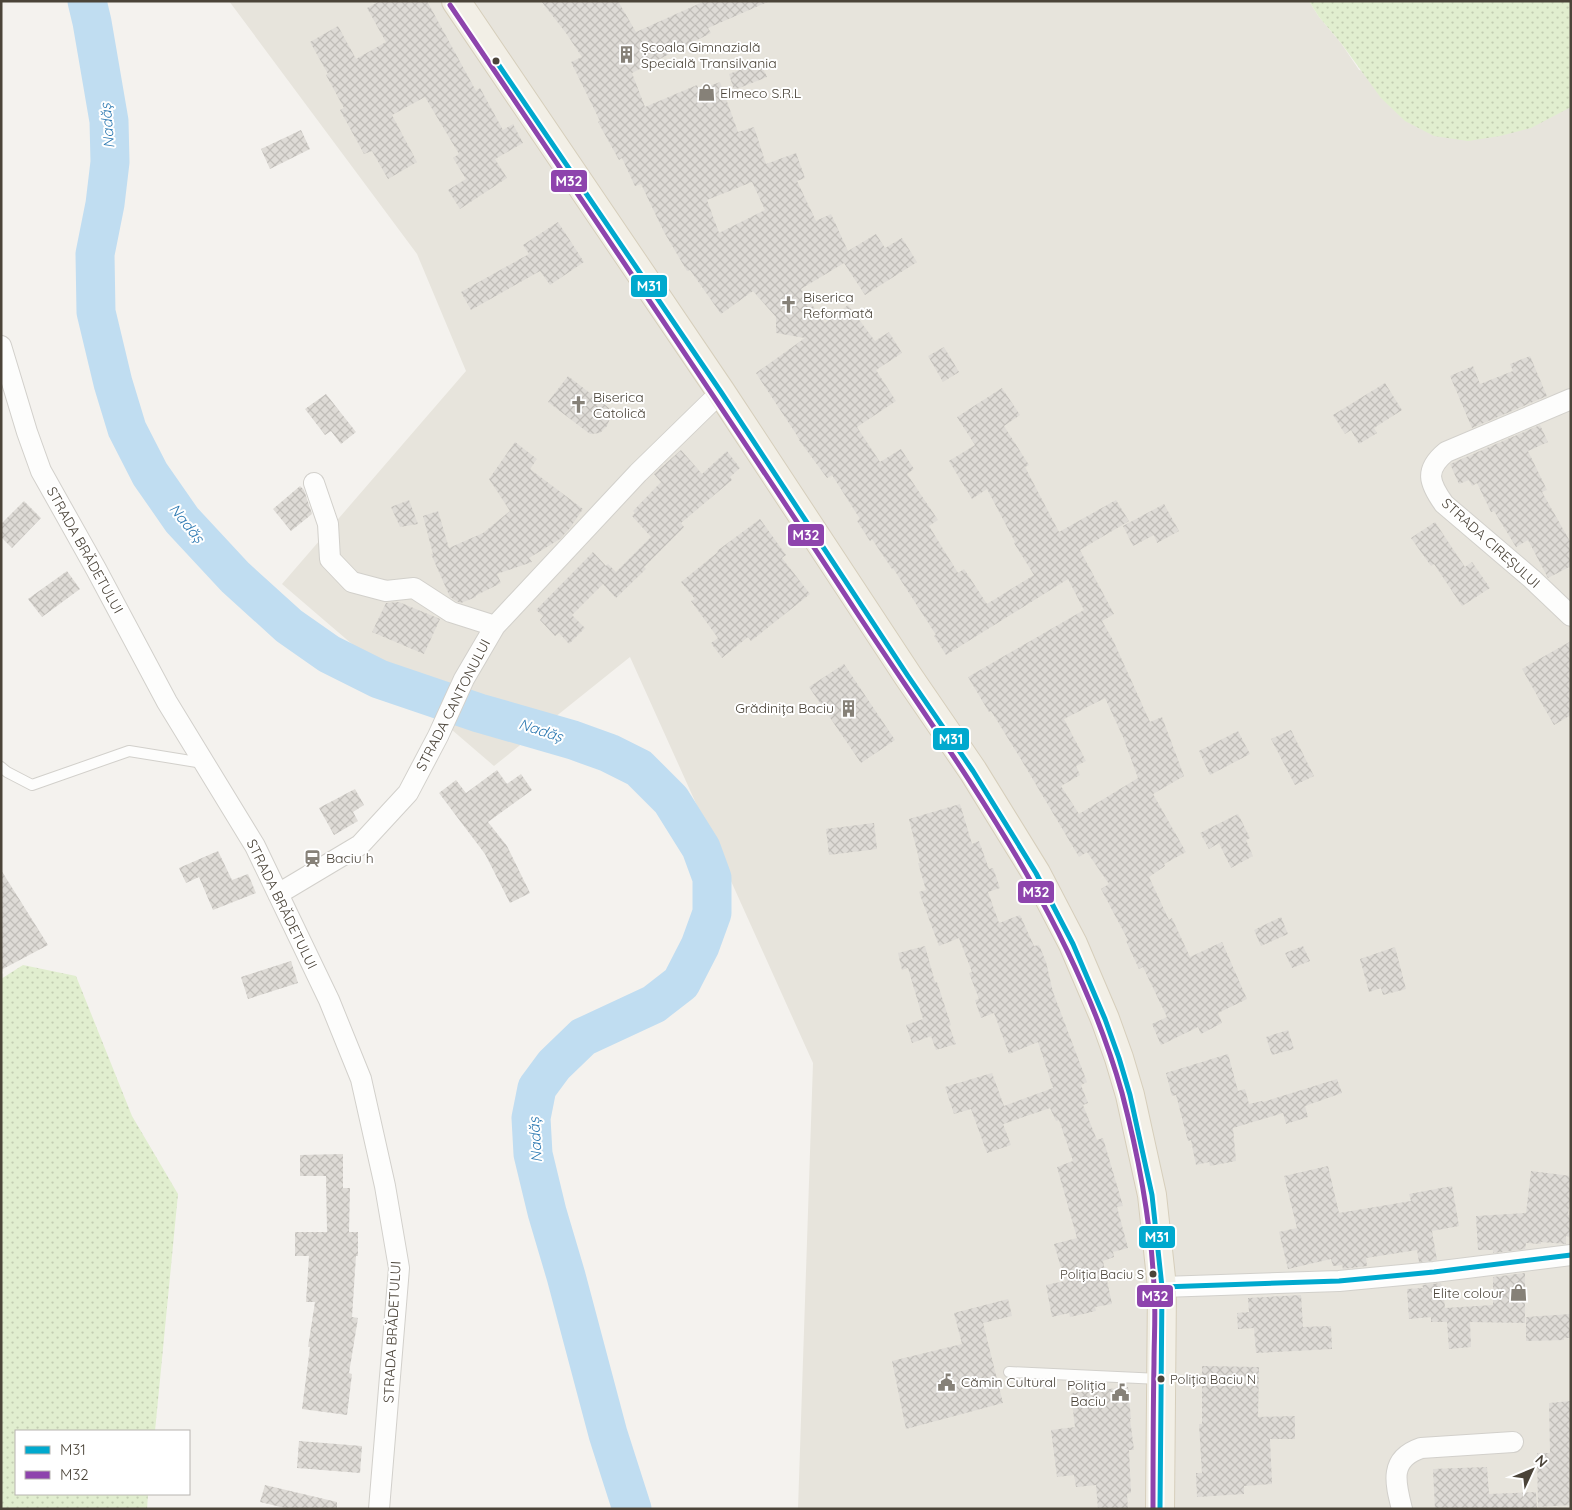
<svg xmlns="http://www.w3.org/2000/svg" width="1572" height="1510" font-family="Quicksand,sans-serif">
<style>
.residential{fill:#e7e4dc}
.grass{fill:url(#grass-dots)}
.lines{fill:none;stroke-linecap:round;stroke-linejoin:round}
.river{stroke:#c0ddf1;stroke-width:39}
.building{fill:url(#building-cross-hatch);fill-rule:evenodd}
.service-casing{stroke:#d2d0cb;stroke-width:12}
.minor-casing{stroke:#d2d0cb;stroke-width:22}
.primary-casing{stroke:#d6cebb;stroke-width:30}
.service{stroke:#fdfdfc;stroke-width:10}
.minor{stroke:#fdfdfc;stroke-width:20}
.primary{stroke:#f2efe6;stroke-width:28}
.bus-1-casing{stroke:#fff;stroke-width:9}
.bus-2-casing{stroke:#fff;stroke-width:9}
.bus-1{stroke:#00a9ce;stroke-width:5}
.bus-2{stroke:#8e44ad;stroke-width:5}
.bus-dot{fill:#4b4439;stroke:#fff;stroke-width:2}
.labels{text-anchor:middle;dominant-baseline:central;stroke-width:4;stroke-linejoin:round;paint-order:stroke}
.bus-label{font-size:13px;fill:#4b4439;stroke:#fff;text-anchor:end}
.poi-label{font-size:14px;fill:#4b4439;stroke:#fff;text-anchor:start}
.street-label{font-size:14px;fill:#4b4439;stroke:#fff}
.water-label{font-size:15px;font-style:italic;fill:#2e7ab2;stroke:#fff}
.line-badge{stroke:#fff;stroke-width:2}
.badge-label{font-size:14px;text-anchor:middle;font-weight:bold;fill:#fff}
</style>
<defs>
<pattern id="grass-dots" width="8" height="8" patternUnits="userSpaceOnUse" patternTransform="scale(1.25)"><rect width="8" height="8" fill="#e1eecf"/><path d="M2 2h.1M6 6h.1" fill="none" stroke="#c3cdb2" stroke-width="1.8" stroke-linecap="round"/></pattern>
<pattern id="building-cross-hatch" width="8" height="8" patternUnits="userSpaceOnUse" patternTransform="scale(1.25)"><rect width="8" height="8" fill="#dedbd6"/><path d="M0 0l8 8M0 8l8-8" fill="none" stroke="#c0bdb8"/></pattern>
</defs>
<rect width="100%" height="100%" fill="#f4f2ee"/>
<path class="residential" d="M229,1H1309L1319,17L1341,43L1359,70L1558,112L1571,107V1509H798L813,1063L630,657L494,766L282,584L466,371L417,254Z"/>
<path class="grass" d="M1309,1H1571V107L1531,128L1500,136L1468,141L1434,136L1405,121L1381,98L1341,43L1319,17Z
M23,965L76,976L132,1116L178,1194L155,1431H16V1494H148L147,1509H1V979Z"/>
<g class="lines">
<path class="river" d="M87,1L92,22L109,121L110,162L105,204L95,254L96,312L113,383L127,429L150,474L182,520L235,577L289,626L329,654L379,679L479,713L573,740L609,753L639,768L671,800L701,848L712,878V913L700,946L681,983L654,1004L583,1037L554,1065L537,1088L531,1118L533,1154L547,1212L566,1276L608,1434L632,1509"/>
</g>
<path class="building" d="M380,1H427L476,91L480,88L503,130L513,124L523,143L495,159L507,178L460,209L448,190L466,179L453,158L459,154L425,97L392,115L417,162L388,179L372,151L364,154L340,110L344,108L326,75L328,74L310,42L338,26L356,59L386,42L367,8Z
M541,1H618L636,32L705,1H770L708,28L711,33L632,73L645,107L697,85L699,90L720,82L738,132L754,127L766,164L796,153L805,178L797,181L816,221L831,214L848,251L876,234L885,248L902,238L917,262L865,295L844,263L801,289L825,323L848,305L875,341L889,332L902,353L876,370L896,401L857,427L880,462L901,449L914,469L907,474L938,520L929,526L958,573L964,569L987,604L1034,575L1014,543L1015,542L987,489L972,499L949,461L975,445L957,417L1002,388L1020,415L1004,426L1029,465L1025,467L1059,532L1116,500L1129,521L1080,550L1114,614L1102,621L1113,640L1150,722L1162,717L1184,776L1153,794L1186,852L1164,864L1165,866L1149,877L1169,920L1172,918L1190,957L1222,942L1247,999L1218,1013L1222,1023L1201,1034L1198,1027L1161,1045L1152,1024L1167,1017L1143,967L1139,969L1126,941L1128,940L1101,889L1109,884L1087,852L1079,857L1022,761L991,711L989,712L968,677L1084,610L1068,579L946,655L934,636L936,635L893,568L892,569L872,539L870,541L857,521L860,519L832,475L827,478L799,440H800L756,373L805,338L776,333V317L753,291L721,314L690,270L687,271L664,232L641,184L635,186L622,158L619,160L598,122L600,121L571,62L582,57L566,33ZM752,182L765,210L719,233L707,200ZM1105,698L1123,737L1138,778L1079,814L1061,786L1080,775L1076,766L1086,761L1064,719Z
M760,62L767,77L734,90L729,74Z
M301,130L310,149L270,169L261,149Z
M558,222L584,262L550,285L540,271L471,310L461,292L529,254L523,245Z
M944,347L959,372L943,382L928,356Z
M1530,356L1547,396L1472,428L1450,376L1473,366L1480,384L1513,371L1510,364Z
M568,376L609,408L611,416L607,426L600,433L590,434L548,402Z
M1385,383L1402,410L1374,428L1377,433L1359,444L1351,430L1345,434L1333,415Z
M326,394L356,432L341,444L331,431L325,435L305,409Z
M1540,425L1548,442L1528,451L1547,490L1542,492L1571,543V566L1548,578L1528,540L1516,547L1494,511L1491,512L1477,483L1472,486L1469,480L1459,484L1450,464Z
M515,442L537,459L530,469L583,509L570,528L560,539L529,558L532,562L497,574L501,583L475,596L476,597L461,603L456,601L450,597L431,554H433L423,516L438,511L449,548L483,533L510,511L489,479Z
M681,450L702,474L727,451L740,468L730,477L732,480L681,523L684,527L644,567L646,569L616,598L603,584L572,615L585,628L569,644L559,633L555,636L540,620L543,616L536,610L593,552L606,566L608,564L616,572L651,537L632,516L635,513L633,511L661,482L654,474Z
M300,486L304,490L312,514L291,531L273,509Z
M409,500L418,524L400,527L391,507Z
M24,501L41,518L12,548L1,537V524Z
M1164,504L1179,531L1157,543L1154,535L1133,546L1123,526Z
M760,519L786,555L782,558L810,594L751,641L748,637L722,658L711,643L718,638L691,601L695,599L681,582L718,552L717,551Z
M1435,522L1465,567L1472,562L1490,588L1462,606L1434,564L1431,566L1411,538Z
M67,571L80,589L42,617L28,599Z
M399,602L440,619L424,654L372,632L386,603Z
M1571,641V715L1554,725L1522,669Z
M844,664L895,740L861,763L809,687Z
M1291,730L1314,776L1295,785L1271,739Z
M1238,731L1250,754L1210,775L1199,751Z
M497,770L507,784L521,774L532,790L488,822L507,846L530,893L510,903L485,854L439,793L456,780L466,793Z
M355,789L364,805L353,812L358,821L334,835L319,808Z
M960,804L972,844L979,841L989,869L993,868L1000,888L988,892L999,923L1020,915L1034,946L1039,945L1046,962L1053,992L1087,1082L1081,1085L1088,1103L1083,1105L1097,1140L1103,1138L1123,1206L1117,1207L1128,1248L1113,1252L1114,1257L1103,1261L1112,1304L1095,1307L1096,1311L1070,1317L1069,1313L1052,1317L1046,1285L1065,1281L1054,1244L1077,1238L1057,1167L1073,1161L1059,1120L1056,1121L1050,1108L1003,1124L1011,1145L987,1153L971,1109L954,1114L945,1087L992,1073L1004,1106L1053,1088L1038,1042L1009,1054L994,1013L981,1018L975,1000L979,999L969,973L972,972L959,938L939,946L919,892L926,890L918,863H920L909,819Z
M1238,814L1250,838L1246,840L1253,856L1231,868L1219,843L1209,849L1200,833Z
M874,823L877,849L829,855L826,829Z
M218,851L232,880L248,874L256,893L213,910L199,877L186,883L179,868Z
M1,870L48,945L1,970Z
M1281,917L1288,934L1261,946L1254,930Z
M925,946L935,982H937L951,1025L949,1026L956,1044L936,1050L931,1036L912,1043L906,1025L923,1019L908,968L902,970L898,953Z
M1303,946L1310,961L1292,968L1285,953Z
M1395,947L1406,989L1383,995L1381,988L1369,992L1360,959Z
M291,961L298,983L248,999L241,977Z
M1288,1030L1294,1049L1272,1055L1266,1037Z
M1228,1054L1238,1091L1245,1089L1249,1104L1262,1101L1263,1102L1337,1079L1342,1093L1305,1106L1308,1117L1286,1124L1283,1113L1233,1128L1236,1161L1210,1166L1209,1162L1196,1165L1191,1140L1188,1141L1176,1095L1172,1096L1166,1073Z
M343,1154V1188H350L349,1232H358V1256H356L352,1317L358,1318L349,1373L352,1374L347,1415L302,1409L310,1347H308L315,1302H306L309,1256H295V1232H327L326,1176H300V1155Z
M1328,1166L1339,1213L1411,1201L1409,1194L1452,1186L1459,1226L1432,1231L1437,1260L1419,1262L1417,1250L1366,1258L1367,1266L1343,1269L1342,1265L1333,1266L1331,1259L1288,1269L1279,1232L1297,1228L1284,1176Z
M1531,1171L1571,1176V1192L1568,1215H1571V1237L1566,1236V1244L1541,1242V1244L1526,1243L1525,1249L1493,1253V1250H1478L1476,1216L1526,1213Z
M1525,1273V1323L1470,1322L1471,1347L1449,1349L1447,1322H1431V1317L1409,1319L1407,1289L1423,1288L1422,1285L1441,1283L1442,1286H1443L1445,1308L1493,1305V1277Z
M1301,1295L1303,1327L1331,1326L1332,1349L1256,1353L1254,1328L1238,1329L1237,1313L1249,1312L1248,1298Z
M1008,1299L1012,1316L983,1323L1003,1403L906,1429L892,1361L962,1344L954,1313Z
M1571,1314V1338H1564V1340L1526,1341V1317Z
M1202,1366L1259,1367L1258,1417L1295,1416V1439H1270L1272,1484L1244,1486V1494L1197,1497L1196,1473H1202L1199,1424H1202Z
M1128,1387L1131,1419H1130L1134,1450H1129L1131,1493L1127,1494L1128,1509H1098L1096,1485L1076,1487L1074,1475L1057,1477L1051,1430L1075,1427L1071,1393Z
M1571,1401V1505L1538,1507L1537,1453H1550L1549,1403Z
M299,1441L362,1446L360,1473L297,1468Z
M1487,1467L1489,1494L1536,1492L1537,1509H1435L1433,1469Z
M265,1485L337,1502V1509H289L260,1502Z"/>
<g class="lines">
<defs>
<path id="service" d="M1,767L7,772L32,785L129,751L203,763
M1009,1372L1160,1379"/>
<path id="minor" d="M1,346L27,432L41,471L96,569L167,702L255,846L329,1000L361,1079L385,1186L399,1268L379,1509
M1571,399L1446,452C1424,470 1429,483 1444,504L1532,579L1571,616
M314,483L328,524L330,559L352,582L386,591L414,588L451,612L495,626
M278,894L360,845L408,793L438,736L464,679L495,626L638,473L721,392
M1162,1287L1339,1281L1434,1272L1571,1255
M1402,1509C1395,1482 1389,1459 1421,1448L1513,1442"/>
<path id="primary" d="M456,1L721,392L908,676L973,771L1036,873L1073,944L1105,1019L1119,1058L1130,1095L1152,1195L1162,1287L1160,1509"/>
</defs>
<use href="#service" class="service-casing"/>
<use href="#minor" class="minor-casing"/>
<use href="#primary" class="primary-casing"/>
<use href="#service" class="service"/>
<use href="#minor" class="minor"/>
<use href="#primary" class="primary"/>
<defs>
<path id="bus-1" d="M496,61L721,392L908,676L973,771L1036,873L1073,944L1105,1019L1119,1058L1130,1095L1152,1195L1162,1287L1160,1509
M1162,1287L1339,1281L1434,1272L1571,1255"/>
<path id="bus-2" d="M450,5C587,208 725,411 859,616C959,767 1072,915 1122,1093C1138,1154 1151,1224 1154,1286C1156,1312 1154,1338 1154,1363C1153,1412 1153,1460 1153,1509"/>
</defs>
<use href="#bus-1" class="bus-1-casing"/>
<use href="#bus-2" class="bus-2-casing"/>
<use href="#bus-1" class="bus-1"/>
<use href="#bus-2" class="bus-2"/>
</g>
<defs>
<symbol id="building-bare" viewBox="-9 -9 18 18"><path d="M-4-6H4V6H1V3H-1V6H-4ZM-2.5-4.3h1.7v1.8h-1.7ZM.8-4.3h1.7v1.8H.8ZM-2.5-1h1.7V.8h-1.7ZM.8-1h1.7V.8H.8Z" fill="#868178" stroke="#fff" stroke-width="2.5" paint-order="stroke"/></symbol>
<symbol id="shop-bare" viewBox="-9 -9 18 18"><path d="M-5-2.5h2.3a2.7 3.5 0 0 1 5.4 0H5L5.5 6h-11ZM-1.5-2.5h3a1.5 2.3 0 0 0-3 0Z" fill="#868178" stroke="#fff" stroke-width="2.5" paint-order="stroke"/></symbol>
<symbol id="church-bare" viewBox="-9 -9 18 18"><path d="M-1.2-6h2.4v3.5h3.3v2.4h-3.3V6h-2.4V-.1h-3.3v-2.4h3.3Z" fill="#868178" stroke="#fff" stroke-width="2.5" paint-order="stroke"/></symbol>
<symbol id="station-bare" viewBox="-9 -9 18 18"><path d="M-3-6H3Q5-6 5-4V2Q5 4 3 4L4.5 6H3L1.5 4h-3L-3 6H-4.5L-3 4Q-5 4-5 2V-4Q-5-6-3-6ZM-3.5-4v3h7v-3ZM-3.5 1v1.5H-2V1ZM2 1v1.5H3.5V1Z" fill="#868178" stroke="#fff" stroke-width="2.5" paint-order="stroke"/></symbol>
<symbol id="civic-bare" viewBox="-9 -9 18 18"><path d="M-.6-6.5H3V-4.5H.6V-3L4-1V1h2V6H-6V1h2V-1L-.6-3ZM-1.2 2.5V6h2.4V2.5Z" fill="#868178" stroke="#fff" stroke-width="2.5" paint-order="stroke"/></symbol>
</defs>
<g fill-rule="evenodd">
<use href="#building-bare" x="614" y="42" width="25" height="25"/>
<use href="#shop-bare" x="694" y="80" width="25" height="25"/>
<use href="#church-bare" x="776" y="292" width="25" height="25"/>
<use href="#church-bare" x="566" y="392" width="25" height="25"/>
<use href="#building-bare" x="836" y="696" width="25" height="25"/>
<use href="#station-bare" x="300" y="846" width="25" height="25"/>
<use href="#shop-bare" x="1506" y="1280" width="25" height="25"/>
<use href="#civic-bare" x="934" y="1370" width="25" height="25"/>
<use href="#civic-bare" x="1108" y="1380" width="25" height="25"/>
</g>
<g class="bus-dot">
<circle cx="496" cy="61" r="4.5"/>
<circle cx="1153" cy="1274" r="4.5"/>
<circle cx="1161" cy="1379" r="4.5"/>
</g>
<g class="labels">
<g class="bus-label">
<text x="1144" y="1274">Poliția Baciu S</text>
<text x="1170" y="1379" text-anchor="start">Poliția Baciu N</text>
</g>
<g class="poi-label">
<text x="641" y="47">Școala Gimnazială<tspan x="641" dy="16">Specială Transilvania</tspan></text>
<text x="720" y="93">Elmeco S.R.L</text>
<text x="803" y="297">Biserica<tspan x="803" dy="16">Reformată</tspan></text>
<text x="593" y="397">Biserica<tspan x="593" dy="16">Catolică</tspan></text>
<text x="834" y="708" text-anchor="end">Grădinița Baciu</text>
<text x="326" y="858">Baciu h</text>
<text x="1504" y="1293" text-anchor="end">Elite colour</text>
<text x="961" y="1382">Cămin Cultural</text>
<text x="1106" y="1385" text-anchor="end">Poliția<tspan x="1106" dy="16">Baciu</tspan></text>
</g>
<g class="street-label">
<text transform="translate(1491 543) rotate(42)">STRADA CIREȘULUI</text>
<text transform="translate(85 550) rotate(61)">STRADA BRĂDETULUI</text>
<text transform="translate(453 705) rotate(-63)">STRADA CANTONULUI</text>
<text transform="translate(282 904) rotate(64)">STRADA BRĂDETULUI</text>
<text transform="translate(392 1332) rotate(-87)">STRADA BRĂDETULUI</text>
</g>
<g class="water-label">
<text transform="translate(107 126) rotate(-95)">Nadăș</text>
<text transform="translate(187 523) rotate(51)">Nadăș</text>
<text transform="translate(541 730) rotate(18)">Nadăș</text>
<text transform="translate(535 1140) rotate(-94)">Nadăș</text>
</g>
</g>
<g class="line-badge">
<rect x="550" y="169" width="38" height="24" rx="5" fill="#8e44ad"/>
<rect x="630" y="274" width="38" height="24" rx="5" fill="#00a9ce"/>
<rect x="787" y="523" width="38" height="24" rx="5" fill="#8e44ad"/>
<rect x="932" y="727" width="38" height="24" rx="5" fill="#00a9ce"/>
<rect x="1017" y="880" width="38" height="24" rx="5" fill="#8e44ad"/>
<rect x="1138" y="1225" width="38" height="24" rx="5" fill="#00a9ce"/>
<rect x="1136" y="1284" width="38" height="24" rx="5" fill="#8e44ad"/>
</g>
<g class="badge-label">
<text x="569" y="186">M32</text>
<text x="649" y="291">M31</text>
<text x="806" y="540">M32</text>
<text x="951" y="744">M31</text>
<text x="1036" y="897">M32</text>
<text x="1157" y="1242">M31</text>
<text x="1155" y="1301">M32</text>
</g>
<rect width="1572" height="1510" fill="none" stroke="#4b4439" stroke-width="5"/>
<rect x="15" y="1430" width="175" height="65" fill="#ffffff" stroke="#b7b4b0"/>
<rect x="25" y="1446" width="25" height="8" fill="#00a9ce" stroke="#b7b4b0"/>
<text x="60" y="1455" font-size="15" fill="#4b4439">M31</text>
<rect x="25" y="1471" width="25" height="8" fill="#8e44ad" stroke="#b7b4b0"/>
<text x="60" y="1480" font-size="15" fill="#4b4439">M32</text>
<g transform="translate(1532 1470) rotate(46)" stroke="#ffffff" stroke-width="4" paint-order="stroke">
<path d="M0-4L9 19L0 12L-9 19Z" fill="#4b4439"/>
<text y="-8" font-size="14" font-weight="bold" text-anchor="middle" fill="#4b4439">N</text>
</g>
</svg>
